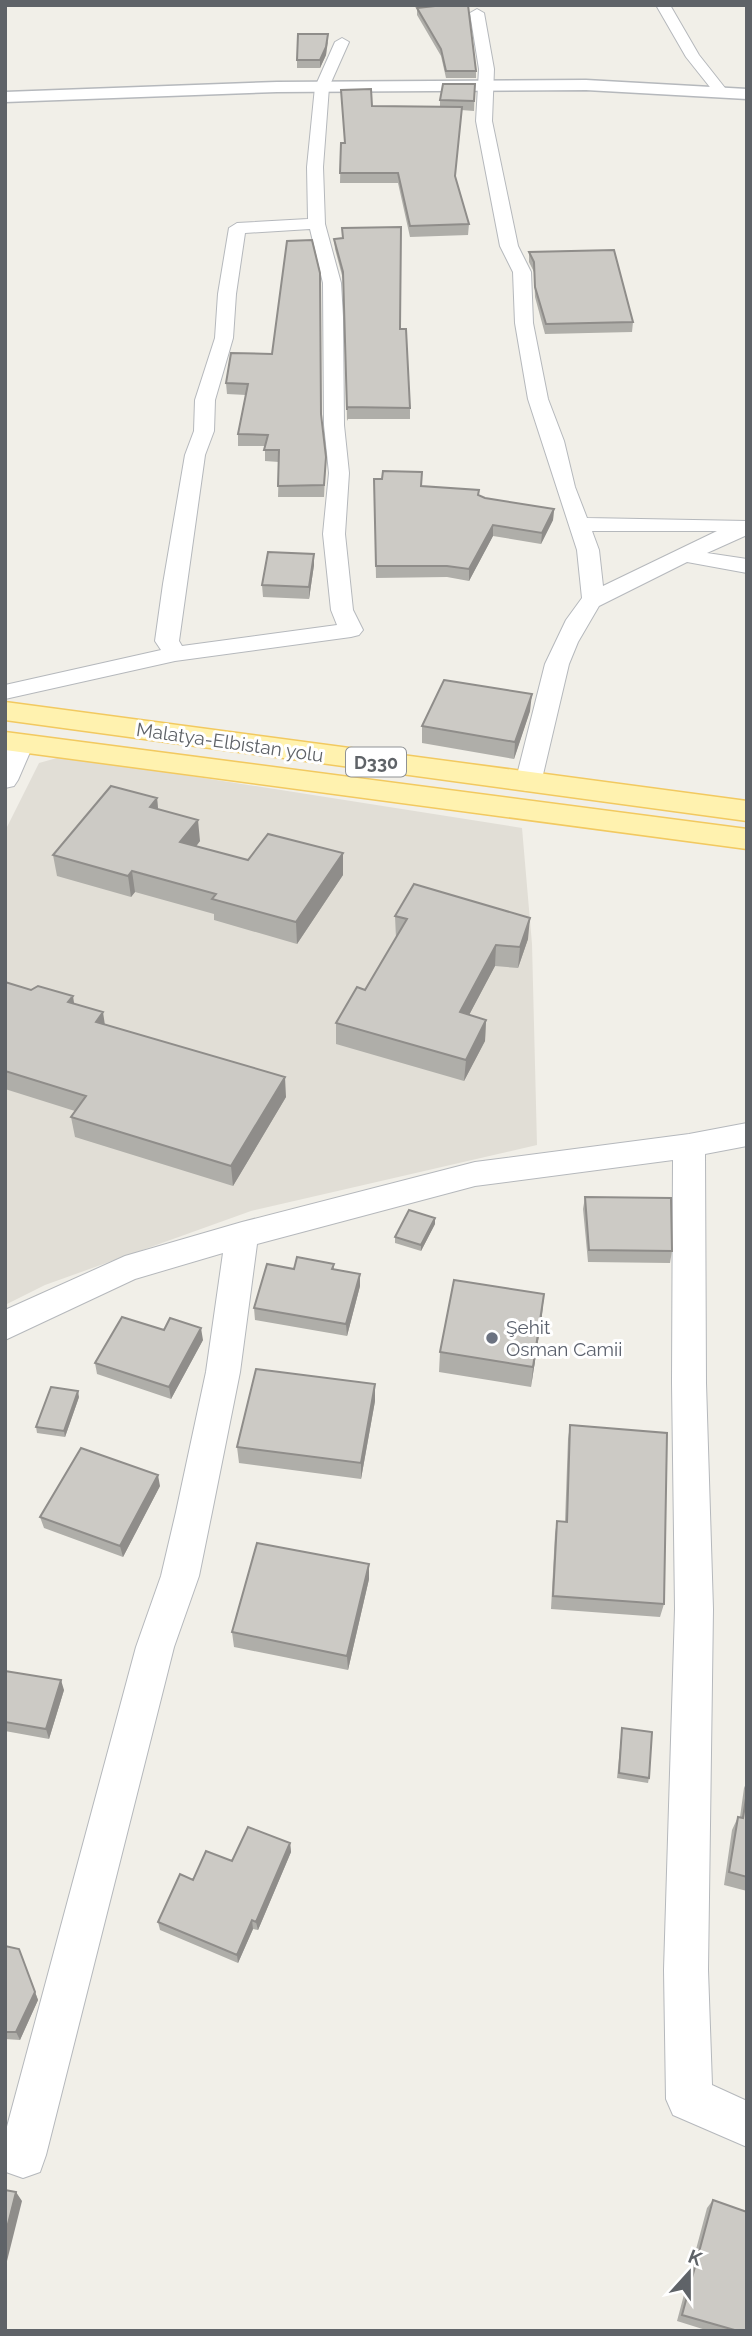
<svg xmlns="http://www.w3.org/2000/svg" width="752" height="2336" font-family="Raleway,sans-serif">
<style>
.education{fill:#e1ded6}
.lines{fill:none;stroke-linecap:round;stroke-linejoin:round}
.minor-casing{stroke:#b5b8bc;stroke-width:2}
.tertiary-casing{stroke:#b5b8bc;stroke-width:3}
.primary-casing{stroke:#f2c960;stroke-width:3}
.minor{fill:#fff;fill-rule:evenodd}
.tertiary{fill:#fff;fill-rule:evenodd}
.primary{fill:#fff2af;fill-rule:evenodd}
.wall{fill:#afaea9}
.shaded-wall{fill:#8f8d8a}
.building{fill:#cccac5;stroke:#8f8d8a;stroke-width:2}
.worship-dot{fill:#6b7280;stroke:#fff;stroke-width:2.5}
.labels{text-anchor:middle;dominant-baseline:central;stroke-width:6;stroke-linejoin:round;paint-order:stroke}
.shield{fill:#fff;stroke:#8f9295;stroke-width:2}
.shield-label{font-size:18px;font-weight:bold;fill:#5f6368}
.street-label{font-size:19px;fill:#5f6368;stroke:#fff}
.worship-label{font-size:19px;fill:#5b616d;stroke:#fff;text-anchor:start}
</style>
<rect width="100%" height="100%" fill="#f1efe8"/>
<path class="education" d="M64,756L522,828L532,944L537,1145L251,1211L45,1285L5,1305V831L39,763Z"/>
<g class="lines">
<defs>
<path id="minor" d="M656,5H670L699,55L729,93L727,96H717L686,57Z
M477,9L484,13L494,69L492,121L518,246L531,272L533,323L548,399L564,441L575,487L587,518L747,521V535L707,553L747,559V573L687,562L599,606L578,642L569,664L541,783L537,789L528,791L519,789L515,783L545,664L566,620L582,598L577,550L528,399L515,323L513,272L500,246L476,121L479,69L470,13ZM592,531H717L603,586L599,550Z
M342,38L349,42L329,87L323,167L325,224L341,283L343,317L344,425L349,473L345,534L353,610L363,630L359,635L351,637L175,661L5,699V685L161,650L155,641L163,584L185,455L194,431L195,400L215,338L218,294L229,228L237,223L308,219L307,167L315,87L335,42ZM310,229L323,283L324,425L329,473L323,534L331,610L337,625L182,646L179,641L205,455L214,431L215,400L233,338L236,294L245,233Z
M22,736L31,738L34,743L18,780L14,786L5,788V752L13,738Z
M747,1123V1146L705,1154L706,1383L713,1609L708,1970L712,2085L747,2101V2147L673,2115L666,2099L664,1970L675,1609L672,1383L673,1160L475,1186L257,1244L240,1372L212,1512L199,1576L174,1647L46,2155L40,2172L23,2178L6,2172L5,2134L136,1647L161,1576L176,1512L206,1372L223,1253L135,1279L5,1340V1310L125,1256L242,1222L475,1162L689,1134Z"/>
<path id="tertiary" d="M586,80L747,89V99L586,90L277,92L5,102V92L277,82Z"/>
<path id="primary" d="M5,702L747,801V821L5,720Z
M5,732L747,829V849L5,750Z"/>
</defs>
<use href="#minor" class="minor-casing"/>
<use href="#tertiary" class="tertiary-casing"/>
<use href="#primary" class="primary-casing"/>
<use href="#minor" class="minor"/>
<use href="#tertiary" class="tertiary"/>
<use href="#primary" class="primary"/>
</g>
<path class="wall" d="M417,8L476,71V78H446L441,56L417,15Z
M328,42L326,55L320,68H297V60Z
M475,84L474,111L461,110L455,178L469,224L468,235L410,237L398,183H340L341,143H345L341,90L372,106L440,107V100Z
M342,228L400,329L410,408V419H348L347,421L344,283L335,249L334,239H342Z
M529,252L633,322L632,332L545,334L535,297L534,272L529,262Z
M231,353L321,416L326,457L324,497H278L279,462L265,461V446H238V434L246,395L227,394L226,383Z
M374,479H382L479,495L485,498L554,509L553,520L541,544L493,536L469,581L447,577L376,578Z
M314,554V565L309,599L263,597L262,585Z
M530,711L514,759L422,743V726Z
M157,798L158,809L200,841L196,846L248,860L343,875L297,944L214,920V914L135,892L131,897L57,876L53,855Z
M395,916L528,939L518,968L495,966L469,1015L486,1020L485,1041L464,1081L336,1044V1023L365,990L396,938Z
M5,982L74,1004L105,1025L286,1097L233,1186L75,1137L71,1117L75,1111L5,1089Z
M585,1197L672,1251L670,1263L588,1262L583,1209Z
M435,1224L421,1251L395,1243V1237Z
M334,1264V1269L360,1274V1286L347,1336L255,1320L254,1308L294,1269Z
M542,1315L531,1387L439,1372L440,1352Z
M164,1330L203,1340L171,1399L97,1374L95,1363Z
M79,1397L65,1437L37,1433L36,1427Z
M375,1401L361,1479L239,1463L237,1447Z
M570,1425L664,1604L660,1617L551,1609L555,1534L557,1521L565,1522L568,1439Z
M160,1486L123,1557L44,1528L40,1517Z
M369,1579L348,1670L234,1647L232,1632Z
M5,1671L64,1690L49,1739L5,1731Z
M622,1728L649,1778L648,1783L617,1778Z
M747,1781V1891L724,1885L732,1830L738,1817H740L744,1788Z
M290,1843L291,1852L258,1930L253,1929L238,1963L160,1930L158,1922L193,1880L232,1861Z
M5,1946L19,1949L38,2000L20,2040L5,2039Z
M713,2200L747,2331H709L677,2321L707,2208Z"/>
<path class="shaded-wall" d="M328,34L326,55L320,68V60Z
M554,509L553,520L541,544L542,533Z
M493,525V536L469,581V569Z
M314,554V565L309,599V587Z
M532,694L530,711L514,759L515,742Z
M157,798L159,819L150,807Z
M198,820L200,841L183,864L180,842Z
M343,853V875L297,944L296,922Z
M132,871L135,892L131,897L128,876Z
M530,918L528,939L518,968L520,947Z
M496,945L495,966L459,1034L460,1012Z
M73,996L76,1016L68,1002Z
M103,1012L106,1032L96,1022Z
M486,1020L485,1041L464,1081L466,1060Z
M285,1077L286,1097L233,1186L231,1166Z
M435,1218V1224L421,1251V1245Z
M360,1274V1286L347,1336L346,1324Z
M544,1294L542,1315L531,1387L533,1367Z
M201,1328L203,1340L171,1399L169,1387Z
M375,1384V1401L361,1479V1463Z
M78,1391L79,1397L65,1437L64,1431Z
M158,1475L160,1486L123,1557L120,1546Z
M369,1564V1579L348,1670L347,1656Z
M61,1680L64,1690L49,1739L46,1729Z
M290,1843L291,1852L258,1930L256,1922Z
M252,1920L253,1929L238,1963L237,1955Z
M19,1949L38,2000L20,2040L16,2032Z
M16,2192L22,2201L5,2269V2236Z"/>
<path class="building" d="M444,5H468L476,71H446L441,49L417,8Z
M298,34H328L326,47L320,60H297Z
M443,84H475L474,101L440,100Z
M371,89L372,106L462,107L455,176L469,224L410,226L398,173H340L341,143H345L341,90Z
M401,227L400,329H406L410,408L347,407V410L343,272L334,239L343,238L342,228Z
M312,240L320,273L321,414L326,457L324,485L278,486L279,450H264L268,435L238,434L248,384L226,383L231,353L272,354L287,241Z
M614,250L633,322L546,324L535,287L534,262L529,252Z
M383,471L422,472L421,486L479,490L478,495L485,498L554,509L542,533L493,525L469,569L447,566H376L374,479H382Z
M268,552L314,554L309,587L262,585Z
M444,680L532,694L515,742L422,726Z
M111,786L157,798L150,807L198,820L180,842L248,860L268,834L343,853L296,922L212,899L216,894L132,871L128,876L53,855Z
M414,884L530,918L520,947L496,945L460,1012L486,1020L466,1060L336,1023L357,987L365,990L407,919L395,916Z
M5,982L31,990L38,986L73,996L68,1002L103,1012L96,1022L285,1077L231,1166L71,1117L86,1096L5,1071Z
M585,1197L671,1198L672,1251L589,1250Z
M409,1210L435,1218L421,1245L395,1237Z
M297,1257L334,1264L332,1269L360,1274L346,1324L254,1308L267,1264L294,1269Z
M454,1280L544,1294L533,1367L440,1352Z
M122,1317L164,1330L170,1318L201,1328L169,1387L95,1363Z
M256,1369L375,1384L361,1463L237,1447Z
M51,1387L78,1391L64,1431L36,1427Z
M570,1425L667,1433L664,1604L553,1596L557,1521L567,1522Z
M81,1448L158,1475L120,1546L40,1517Z
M257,1543L369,1564L347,1656L232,1632Z
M5,1671L61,1680L46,1729L5,1722Z
M622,1728L652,1732L649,1778L619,1773Z
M747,1792V1877L729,1872L738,1817L743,1818Z
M248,1827L290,1843L256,1922L252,1920L237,1955L158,1922L180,1874L193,1880L206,1851L232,1861Z
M5,1946L19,1949L35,1992L16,2032H5Z
M5,2190L16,2192L5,2236Z
M713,2200L747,2212V2331H738L682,2315Z"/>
<circle class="worship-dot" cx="492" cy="1338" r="7"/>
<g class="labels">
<rect class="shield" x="346" y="747.5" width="60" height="29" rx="5"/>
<g class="shield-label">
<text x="376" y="762">D330</text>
</g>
<g class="street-label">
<text transform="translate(230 742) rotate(8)">Malatya-Elbistan yolu</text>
</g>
<g class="worship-label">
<text x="506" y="1327">Şehit<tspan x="506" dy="22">Osman Camii</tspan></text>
</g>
</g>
<rect width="752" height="2336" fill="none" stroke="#5f6368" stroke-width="14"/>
<g transform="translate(689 2273) rotate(21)" stroke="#ffffff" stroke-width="5" paint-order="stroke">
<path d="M0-5L12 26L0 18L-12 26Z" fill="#5f6368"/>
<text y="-10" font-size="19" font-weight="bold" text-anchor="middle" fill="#5f6368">K</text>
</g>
</svg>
